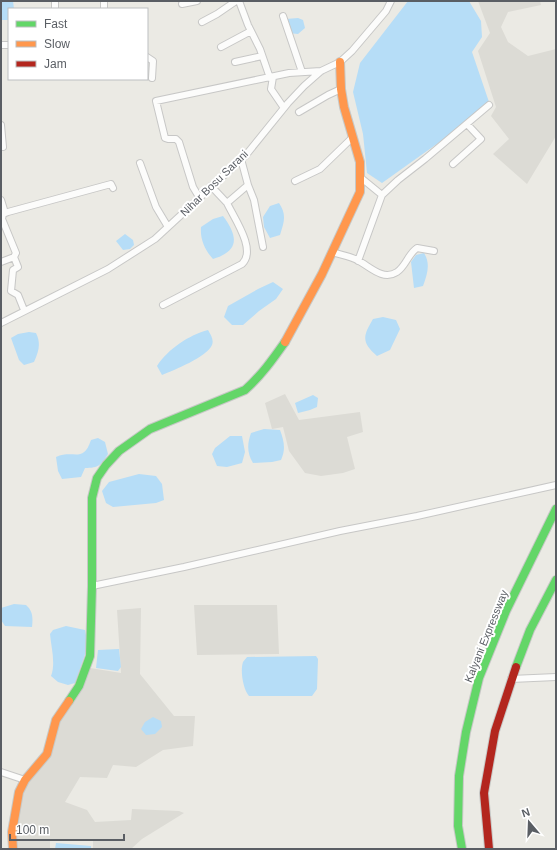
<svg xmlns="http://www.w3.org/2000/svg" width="557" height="850" font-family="Helvetica,sans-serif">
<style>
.industrial{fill:#dcdbd5}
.water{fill:#b6ddf7}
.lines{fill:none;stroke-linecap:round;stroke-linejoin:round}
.street-casing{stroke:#c7c7c6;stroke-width:8}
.fast-casing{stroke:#c7c8c6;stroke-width:10}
.slow-casing{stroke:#c7c8c6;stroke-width:10}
.jam-casing{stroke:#c7c8c6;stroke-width:10}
.street{stroke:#fcfcfb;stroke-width:6}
.fast{stroke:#63d668;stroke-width:8}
.slow{stroke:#ff974d;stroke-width:8}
.jam{stroke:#b3261e;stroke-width:8}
.labels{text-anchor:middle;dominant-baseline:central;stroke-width:4;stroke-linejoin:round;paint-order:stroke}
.street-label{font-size:11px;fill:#5a5e64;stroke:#fff}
</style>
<rect width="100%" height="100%" fill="#ebeae4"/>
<path class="industrial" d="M478,1H540L541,5L508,12L501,27L508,42L528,56L556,49V136L527,184L493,154L509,139L491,116L496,107L478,51L490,33Z
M285,394L299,420L360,412L363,432L347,437L355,469L343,473L321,476L305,473L289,451L283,427L272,429L265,403Z
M194,605H277L279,654L197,655Z
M141,608L140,674L174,716H195L193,746L163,750L136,767L113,765L107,778L80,777L65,802L87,810L95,822L131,820L132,809L179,811L184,813L142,839L131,849H93V841L50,839V849H13L17,821L26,781L51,756L58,722L84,667L121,673L117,610Z"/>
<path class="water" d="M1,1H13L14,9H9V20H1Z
M408,1H469L481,21L482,37L472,52L489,102L455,131L382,183L367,173L363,134L353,92L360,63Z
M298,18L303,20L305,28L298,34L288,33L286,19Z
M279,203C287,215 284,222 280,235L270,238L264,227L263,217L270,206Z
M223,216C238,236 240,251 213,259C205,250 200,240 201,227L213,219Z
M125,234L133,240L134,245L130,249L123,250L116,241Z
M424,253C431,264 427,275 423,286L414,288L411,262L416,255Z
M273,282L283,289L276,299L259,311L243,325H232L224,317L228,306L258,289Z
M383,317L396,320L400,329L390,350L377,356C361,342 363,336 373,319Z
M208,330C211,335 214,340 212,345C207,357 174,370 162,375L157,366C168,349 189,335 208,330Z
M29,332L36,333C41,343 39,351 34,362L24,365L19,360L11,338L18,334Z
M313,395L318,398L317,407L310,410L298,413L295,403Z
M264,429L280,430C284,441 286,449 281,460L272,462L253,463C247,453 247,444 251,433Z
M230,436H242L245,452L242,463L227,467L217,466L212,454L215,448Z
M98,438L105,442L108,454C101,465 99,468 85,468L81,477L62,479L58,471L56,457C74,449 83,464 91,440Z
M139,474L156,476L162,484L164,500L156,503L113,507L106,503L102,491L109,482Z
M14,604L26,605C33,611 33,618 32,627L5,626L1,620V608Z
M66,626L85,630L88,646L75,683L68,685L58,682L51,676C56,663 51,647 50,634L53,630Z
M119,649L121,667L118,671L96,668L98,650Z
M316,656L318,659L317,689L312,696H249C243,689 240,671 243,662C244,660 246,659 247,657Z
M153,717L161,721L162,727L155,734L146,735L141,729L145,722Z
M56,843L91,846V849H55Z"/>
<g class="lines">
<defs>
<path id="street" d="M239,1L248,25L260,49L270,78
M182,4L197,1
M55,9V1
M104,9V1
M283,16L302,72
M202,22L217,14L236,1
M1,45H9
M221,47L251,31
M147,57L153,61L152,78
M235,62L262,56
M273,77L271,89L284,108
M299,112L328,95L341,89
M1,125L3,147
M140,163L156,207L168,227
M453,164L481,139L467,124
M360,177L382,195
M295,181L320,169L353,137
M248,185L254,200L263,247
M211,186L227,203
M199,197L193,187L179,142L176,139H168L165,138L156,101L289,73L321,71
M1,200L5,213
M332,252C341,255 351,256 359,261C370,267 383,281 397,272C406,266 408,254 417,248L434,251
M358,261L382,195L398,180L425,159L489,105
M1,262L14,257
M163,305L242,264C257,250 234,218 227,203L248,185L241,159
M24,310L18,295L11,291L13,270L18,267L14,257L16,253L2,219L3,214L8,212L111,184L113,188
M1,323L108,269L155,239L246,155L288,103L304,86L321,71L340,62L352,51L386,11L391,1
M92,586L184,567L340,531L417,516L556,485
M511,679L556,677
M1,772L25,780"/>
<path id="fast" d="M516,667L530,630L556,580
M69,701L79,686L90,656L92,586V498L97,478L106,465L119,451L150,429L245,390C261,376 273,359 285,342
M462,849L458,826L459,776L466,732L479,678L506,611L556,509"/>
<path id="slow" d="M285,342L322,274L360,192V162L344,107L341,89L340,62
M13,849L12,832L19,792L25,780L47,754L56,720L69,701"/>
<path id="jam" d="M489,849L484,793L495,731L516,667"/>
</defs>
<use href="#street" class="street-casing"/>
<use href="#fast" class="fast-casing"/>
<use href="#slow" class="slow-casing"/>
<use href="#jam" class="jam-casing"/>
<use href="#street" class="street"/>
<use href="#fast" class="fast"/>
<use href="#slow" class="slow"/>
<use href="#jam" class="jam"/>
</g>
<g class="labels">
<g class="street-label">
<text transform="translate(214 183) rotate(-44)">Nihar Bosu Sarani</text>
<text transform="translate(486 636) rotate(-68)">Kalyani Expressway</text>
</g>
</g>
<rect width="557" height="850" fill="none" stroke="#5a5e64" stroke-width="4"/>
<rect x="8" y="8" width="140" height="72" fill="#ffffff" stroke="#bdbfc1"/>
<rect x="16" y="21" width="20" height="6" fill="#63d668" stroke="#bdbfc1"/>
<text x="44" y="28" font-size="12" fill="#5a5e64">Fast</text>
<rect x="16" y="41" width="20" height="6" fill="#ff974d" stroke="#bdbfc1"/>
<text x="44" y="48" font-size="12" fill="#5a5e64">Slow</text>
<rect x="16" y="61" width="20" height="6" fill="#b3261e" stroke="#bdbfc1"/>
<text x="44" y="68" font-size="12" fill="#5a5e64">Jam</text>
<g transform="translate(529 822) rotate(341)" stroke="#ffffff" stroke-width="3" paint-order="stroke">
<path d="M0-3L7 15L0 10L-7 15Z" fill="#5a5e64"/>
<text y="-6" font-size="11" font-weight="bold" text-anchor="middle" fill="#5a5e64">N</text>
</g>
<path d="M10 834v6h114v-6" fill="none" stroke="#5a5e64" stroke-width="2"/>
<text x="16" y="834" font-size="12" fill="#5a5e64" stroke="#ffffff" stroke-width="3" paint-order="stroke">100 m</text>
</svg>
